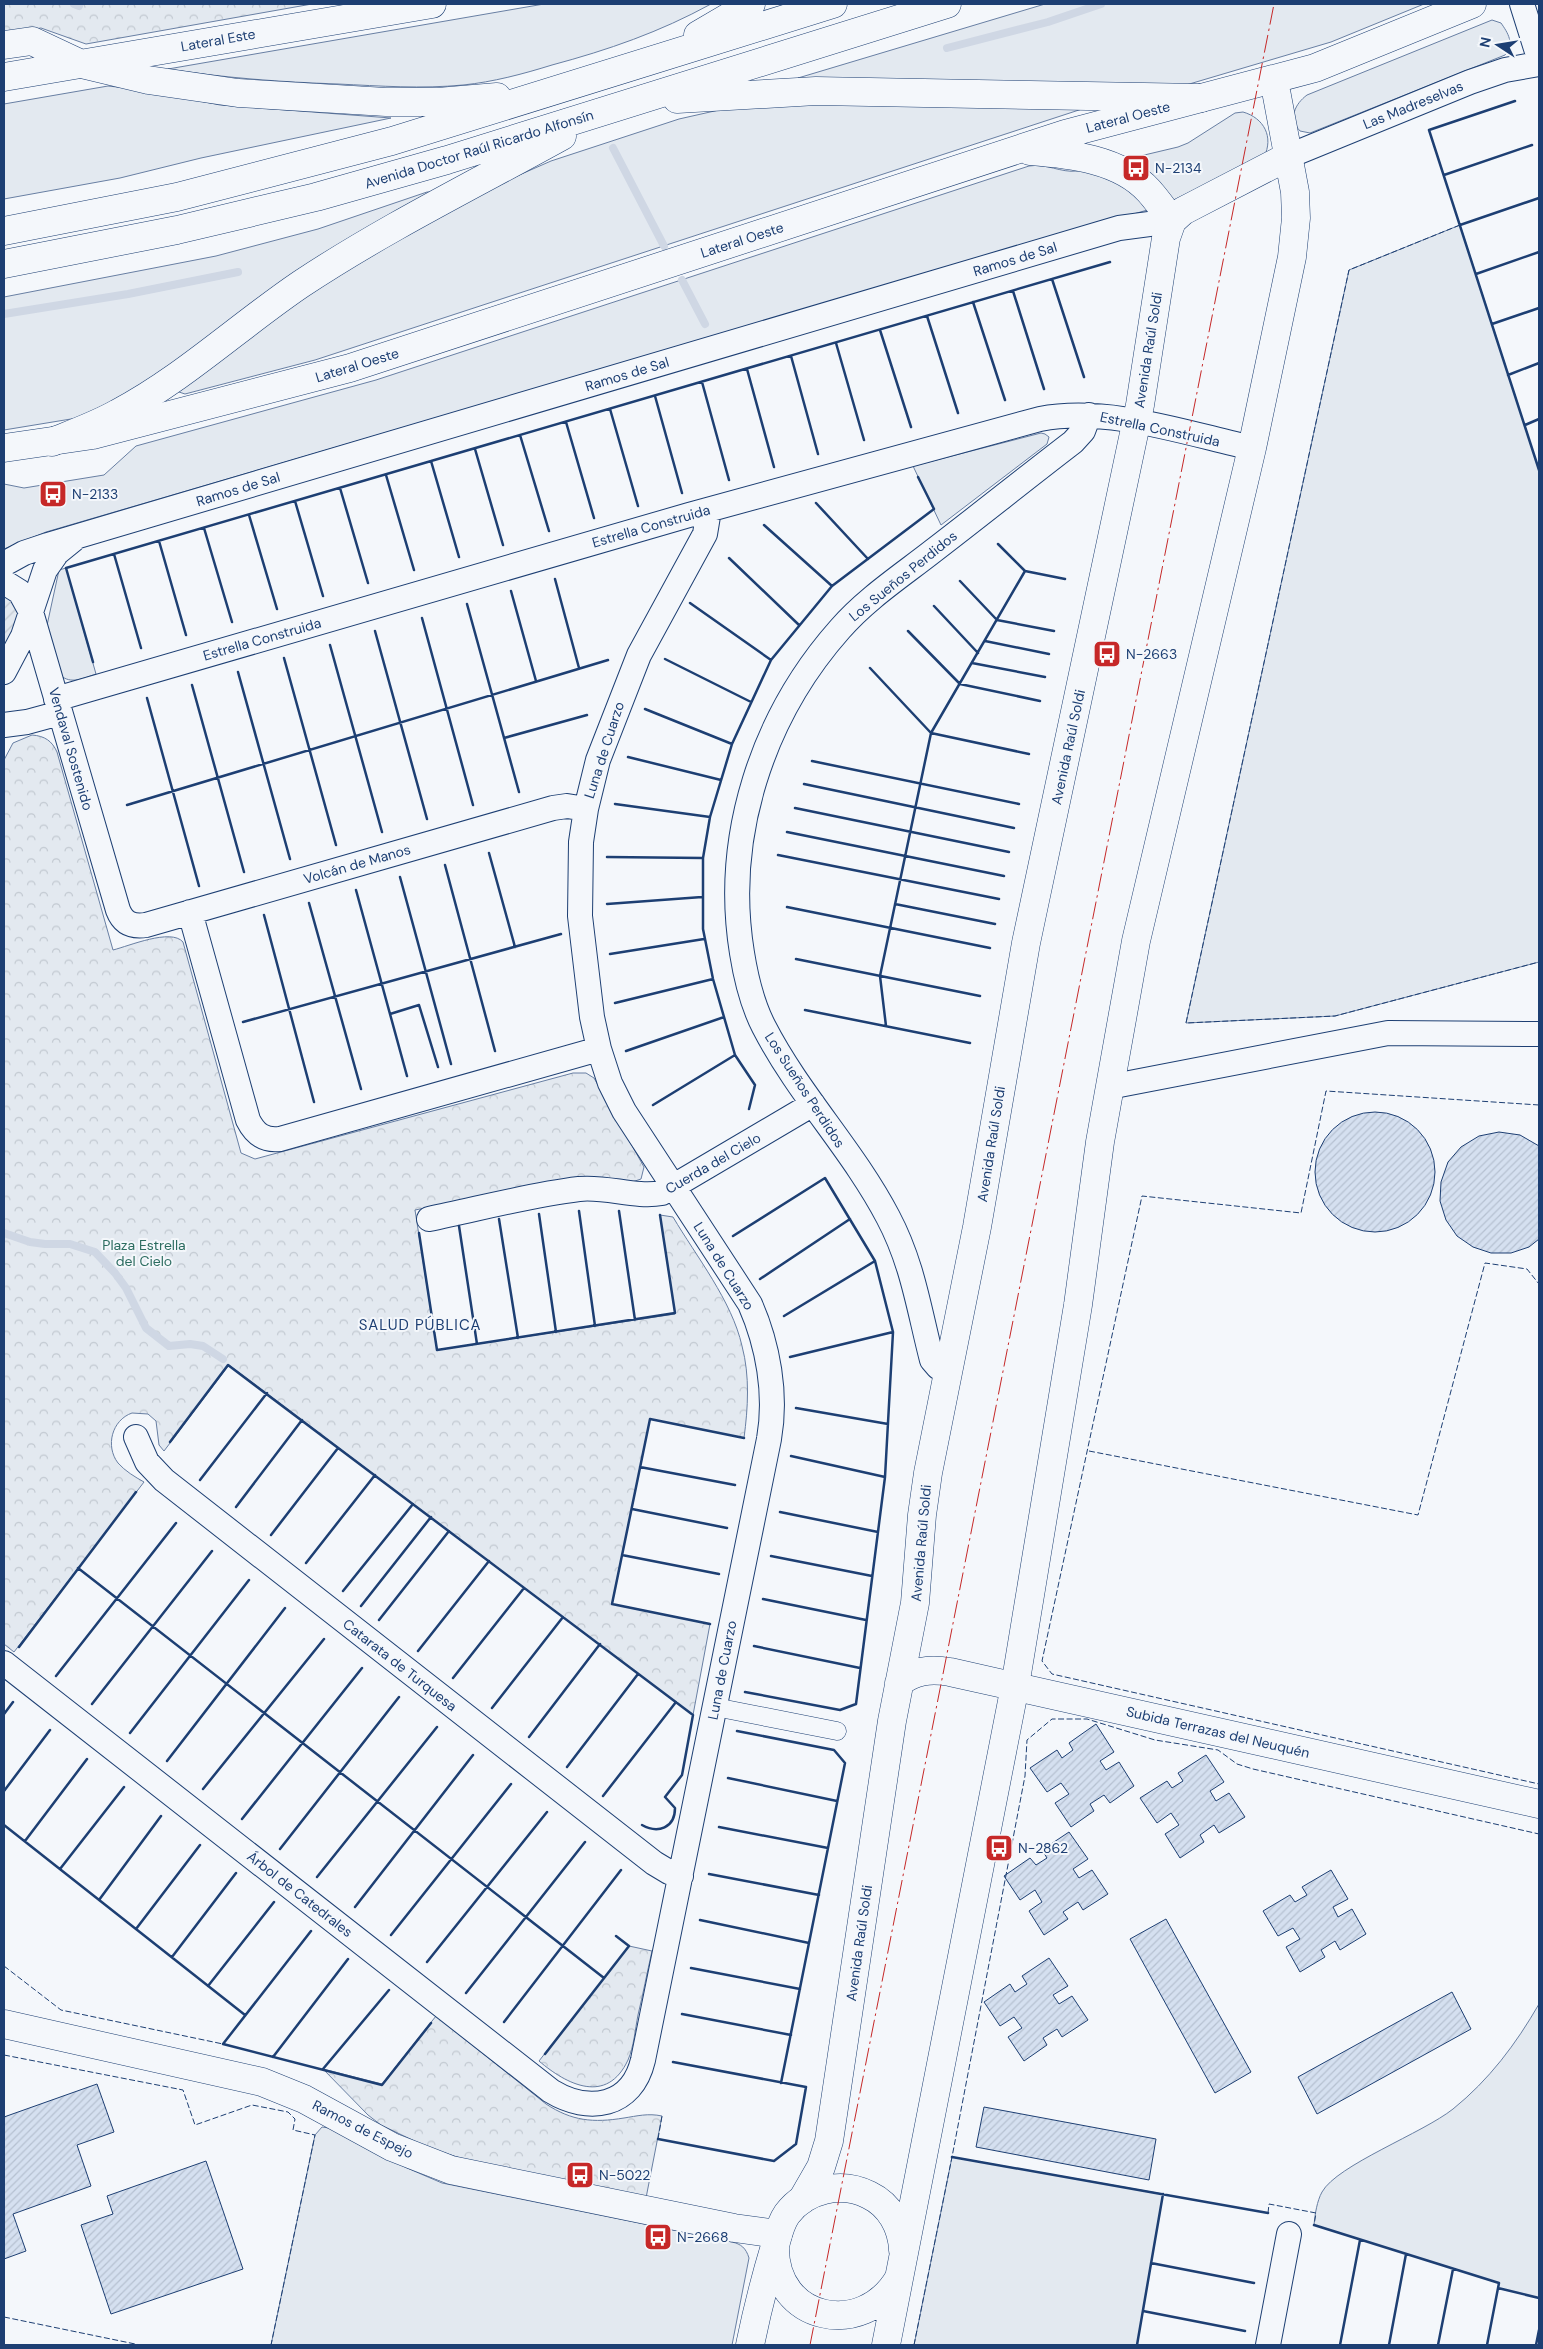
<svg xmlns="http://www.w3.org/2000/svg" width="1543" height="2349" font-family="'DM Sans',sans-serif">
<style>
.grass{fill:#e3e9f0;stroke:#687fa3}
.forest{fill:url(#forest-crowns);stroke:#687fa3}
.garden{fill:url(#garden-furrows);stroke:#687fa3}
.lines{fill:none;stroke-linecap:round;stroke-linejoin:round}
.stream{stroke:#cfd7e4;stroke-width:8}
.building{fill:url(#building-hatch);stroke:#1d3f73}
.pedestrian-casing{stroke:#1d3f73;stroke-width:19}
.minor-casing{stroke:#1d3f73;stroke-width:26}
.tertiary-casing{stroke:#1d3f73;stroke-width:29}
.secondary-casing{stroke:#1d3f73;stroke-width:29}
.motorway-casing{stroke:#1d3f73;stroke-width:29}
.pedestrian{stroke:#f4f7fb;stroke-width:18}
.minor{stroke:#f4f7fb;stroke-width:24}
.tertiary{stroke:#f4f7fb;stroke-width:28}
.secondary{stroke:#f4f7fb;stroke-width:28}
.motorway{stroke:#f4f7fb;stroke-width:28}
.fence{stroke:#1d3f73;stroke-width:1;stroke-dasharray:6 2.5;stroke-linecap:butt}
.wall{stroke:#1d3f73;stroke-width:2.5}
.power{stroke:#c62828;stroke-width:1;stroke-dasharray:18 4 2.5 4;stroke-linecap:butt}
.labels{text-anchor:middle;dominant-baseline:central;stroke-width:4;stroke-linejoin:round;paint-order:stroke}
.street-label{font-size:14px;fill:#1d3f73;stroke:#f4f7fb}
.poi-label{font-size:14px;fill:#1d3f73;stroke:#f4f7fb;text-anchor:start}
.park-label{font-size:14px;fill:#2c6c60;stroke:#f4f7fb}
.neighbourhood-label{font-size:15px;letter-spacing:1px;fill:#1d3f73;stroke:#f4f7fb}
</style>
<defs>
<pattern id="forest-crowns" width="20" height="18" patternUnits="userSpaceOnUse" patternTransform="scale(1.25)"><rect width="20" height="18" fill="#e3e9f0"/><path d="M2 6a3 3 0 1 1 6 0M12 15a3 3 0 1 1 6 0" fill="none" stroke="#c2c9d1"/></pattern>
<pattern id="garden-furrows" width="10" height="10" patternUnits="userSpaceOnUse" patternTransform="scale(1.25)"><rect width="10" height="10" fill="#e3e9f0"/><path d="M-1 1l2-2M0 10L10 0M9 11l2-2" fill="none" stroke="#c2c9d1"/></pattern>
<pattern id="building-hatch" width="6" height="6" patternUnits="userSpaceOnUse" patternTransform="scale(1.25)"><rect width="6" height="6" fill="#d5e0f0"/><path d="M-1 1l2-2M0 6l6-6M5 7l2-2" fill="none" stroke="#b6c1d1"/></pattern>
</defs>
<rect width="100%" height="100%" fill="#f4f7fb"/>
<path class="grass" d="M544,4H711C660,32 608,50 552,65C523,74 493,82 463,85C422,89 380,86 338,84C281,82 225,78 168,69Z
M1045,4H1424L1331,42L1186,85L798,78Z
M1492,20L1501,23C1508,33 1515,44 1505,55L1310,133L1300,131C1288,118 1295,104 1307,95Z
M108,86L145,90L220,105L391,118L201,158L120,178L4,199V104Z
M750,103L1082,109L315,360L185,394L179,392L178,390L318,284L501,183L551,161L679,119Z
M1243,112C1264,118 1274,137 1264,157L1161,206L46,532L4,549V484L24,488L104,475L136,446L376,380L1029,166C1046,163 1061,173 1077,171L1178,147L1188,143L1235,113Z
M427,192H432L143,387L77,418L4,430V297L216,256L318,229Z
M1460,225L1539,470V962L1335,1016L1186,1023L1349,270Z
M1041,433L1045,434L1049,437L1047,444L941,525L913,466Z
M66,568L96,674C84,678 71,685 60,675L46,630L59,570Z
M1539,2004V2298L1498,2288L1499,2283L1314,2225C1315,2214 1317,2201 1322,2192C1337,2165 1423,2133 1453,2109C1489,2080 1516,2044 1539,2004Z
M322,2127L329,2128L407,2168L442,2183L732,2242C741,2244 746,2248 749,2258L732,2345H271L315,2135Z
M952,2157L1163,2194L1137,2345H914Z"/>
<path class="forest" d="M4,4H312L86,44L41,28L4,34Z
M32,735C45,736 52,741 57,752L113,950C129,946 171,928 183,942L241,1153L255,1159L573,1073H586L594,1078L644,1167L641,1179L632,1182L564,1180L415,1210L437,1350L675,1314L660,1215L673,1217C696,1256 732,1301 742,1346C750,1376 748,1408 744,1438L650,1419L612,1604L710,1624L693,1715L229,1365L164,1451L159,1445L156,1421L148,1414L132,1413C112,1420 105,1446 118,1463C125,1471 135,1477 144,1482L14,1652L4,1644V760L13,743Z
M629,1946L652,1951C647,1973 643,1994 638,2015C635,2030 634,2046 628,2060C607,2105 567,2085 539,2061Z
M436,2016L546,2104C572,2121 593,2123 624,2118C637,2116 648,2113 662,2116L646,2198L476,2163L429,2148L381,2125L368,2115L323,2069L382,2084Z"/>
<path class="garden" d="M4,596L13,602L19,614L4,657Z"/>
<g class="lines">
<path class="stream" d="M74,4L79,6
M947,48L1048,22L1101,4
M613,148L664,246
M682,280L705,324
M4,314L128,294L238,272
M4,1233L30,1242L45,1244H70L95,1252L115,1273L126,1288L146,1328L169,1346L190,1344L203,1346L223,1359"/>
</g>
<path class="building" d="M59,488L61,499L46,501L45,490Z
M1315 1172a60 60 0 1 1 120 0a60 60 0 1 1-120 0Z
M1499,1132L1520,1135L1539,1146V1239L1529,1247L1511,1253H1491L1473,1247L1457,1236L1446,1220L1440,1201L1441,1182L1448,1162L1461,1147L1479,1136Z
M1096,1724L1114,1752L1100,1761L1106,1770L1119,1762L1134,1786L1110,1803L1104,1795L1090,1804L1094,1811L1071,1827L1055,1803L1069,1794L1061,1783L1047,1792L1030,1768L1057,1750L1062,1758L1073,1750L1069,1743Z
M1206,1755L1224,1782L1210,1791L1216,1801L1229,1793L1245,1817L1219,1833L1214,1825L1200,1835L1204,1842L1180,1858L1165,1834L1179,1825L1171,1813L1157,1823L1140,1798L1167,1781L1172,1788L1183,1781L1178,1773Z
M1069,1832L1088,1859L1073,1869L1079,1878L1092,1870L1108,1894L1083,1910L1078,1902L1063,1912L1068,1919L1044,1935L1029,1911L1042,1902L1035,1890L1020,1900L1004,1876L1030,1858L1036,1865L1047,1858L1042,1850Z
M1331,1870L1348,1899L1333,1907L1338,1917L1352,1909L1366,1934L1340,1950L1335,1941L1321,1950L1325,1957L1300,1972L1286,1947L1300,1939L1293,1928L1278,1936L1263,1911L1290,1895L1295,1902L1307,1895L1302,1887Z
M1166,1919L1251,2072L1215,2093L1130,1939Z
M1049,1958L1068,1986L1053,1995L1059,2004L1072,1996L1088,2020L1062,2037L1057,2029L1043,2038L1047,2045L1024,2061L1008,2037L1022,2028L1014,2017L1000,2026L984,2002L1010,1984L1015,1992L1027,1984L1022,1976Z
M1452,1992L1471,2029L1317,2114L1298,2077Z
M97,2084L114,2132L77,2145L91,2186L13,2214L26,2251L4,2259V2117Z
M984,2107L1156,2139L1149,2180L976,2147Z
M206,2161L243,2269L111,2314L81,2225L113,2214L107,2196Z"/>
<g class="lines">
<defs>
<path id="pedestrian" d="M715,1707L837,1731"/>
<path id="minor" d="M1522,4L1539,58
M1289,156L1470,82L1505,70L1539,64
M4,564L24,553L48,545L1119,228L1172,221
M4,582L20,592L31,612L118,910C123,923 132,927 146,925L553,808L567,806L586,809
M4,672L23,636L45,570L57,553L73,540
M56,699L689,515L1040,419C1108,406 1185,433 1252,448
M4,725L27,722L60,713
M190,912L248,1120C255,1134 264,1141 280,1139L599,1049
M1109,1087L1388,1033L1539,1034
M429,1219C478,1209 529,1195 579,1189C607,1186 635,1198 662,1193L813,1104
M948,1373L938,1367L932,1360C919,1310 913,1264 888,1217C853,1150 799,1095 764,1027C752,1004 746,978 742,953C723,837 762,717 840,629C866,599 901,576 933,551C980,515 1026,478 1073,442L1083,431L1089,415
M136,1437L147,1462L164,1480L654,1863L669,1872L681,1876
M4,1663L551,2091C589,2114 632,2107 643,2060L769,1439C777,1394 768,1345 750,1304L624,1111L610,1083L599,1049L592,1017L580,916L581,842L586,809L598,760L639,655L705,534L709,510
M1268,2345L1289,2234"/>
<path id="tertiary" d="M4,2024L262,2082L304,2099L392,2147L451,2170L734,2228L778,2234"/>
<path id="secondary" d="M4,45L32,41L81,64
M4,77L432,4
M1030,151C1070,154 1120,159 1149,191C1157,200 1165,211 1172,221
M4,448L93,435L350,368L1065,134L1315,68L1472,4
M899,1683C914,1670 931,1669 950,1672L1539,1804
M802,2200L821,2167L829,2141L892,1721L915,1603L922,1515L928,1473L977,1227L1026,943L1140,405L1166,238L1172,221L1183,211L1289,156
M775,2247C774,2321 863,2340 899,2278
M750,2345C757,2311 765,2279 775,2246C778,2235 780,2224 787,2214C806,2189 841,2181 869,2195C890,2205 902,2227 903,2250
M886,2345L1015,1686L1078,1305L1100,1142L1136,941L1252,448L1292,257L1296,218L1295,192L1274,80"/>
<path id="motorway" d="M698,35L751,4
M81,64L148,80L238,93L386,102H438L497,97
M677,99L816,91L1201,98
M4,231L177,197L392,141L833,4
M4,264L177,230L316,197L447,160L947,4
M52,442C74,433 97,425 118,413C184,378 239,326 301,284C384,229 475,184 562,136"/>
</defs>
<use href="#pedestrian" class="pedestrian-casing"/>
<use href="#minor" class="minor-casing"/>
<use href="#tertiary" class="tertiary-casing"/>
<use href="#secondary" class="secondary-casing"/>
<use href="#motorway" class="motorway-casing"/>
<use href="#pedestrian" class="pedestrian"/>
<use href="#minor" class="minor"/>
<use href="#tertiary" class="tertiary"/>
<use href="#secondary" class="secondary"/>
<use href="#motorway" class="motorway"/>
<path class="fence" d="M1460,225L1349,270L1186,1023L1335,1016L1539,962
M1539,1105L1326,1091L1301,1213L1142,1196L1042,1661L1052,1674L1539,1784
M1089,1451L1418,1515L1485,1263L1527,1269L1539,1284
M4,1966L61,2010L223,2044
M4,2055L183,2090L195,2125L252,2105L288,2112L295,2119L293,2130L315,2135L271,2345
M658,2139L662,2116
M1268,2213L1269,2204L1316,2213L1314,2225
M4,2317L140,2345
M914,2345L952,2157L1025,1776L1027,1740L1052,1719H1087L1155,1740L1218,1750L1237,1764L1253,1769L1539,1834"/>
<path class="wall" d="M1515,101L1429,130L1539,470
M1444,175L1532,145
M1460,225L1539,198
M1476,274L1539,252
M1052,279L1084,377
M1013,291L1044,389
M973,302L1005,400
M927,316L958,413
M1492,324L1539,308
M880,330L911,427
M836,343L864,440
M791,356L818,454
M747,369L774,467
M1508,375L1539,363
M702,382L729,480
M655,396L682,493
M610,409L638,506
M566,422L594,518
M1525,425L1539,419
M520,435L549,531
M475,449L503,545
M431,461L459,557
M386,475L414,570
M340,488L368,583
M295,501L323,596
M816,503L868,559
M249,515L277,609
M764,525L832,586
M204,528L232,622
M159,541L186,635
M998,544L1025,571L1065,579
M114,554L141,648
M729,558L799,625
M555,579L579,668
M960,581L997,620L1054,631
M511,591L536,681
M690,603L771,660
M467,604L519,792
M934,606L978,653
M422,618L473,805
M375,631L427,819
M908,631L960,684L1040,701
M985,641L1049,654
M330,645L382,832
M284,658L336,845
M665,659L751,702
M93,662L66,568L1110,262
M972,663L1045,677
M870,668L931,733L1029,754
M238,672L290,859
M192,685L244,872
M147,698L199,886
M645,709L732,744
M504,738L587,715
M628,757L721,780
M812,761L1019,804
M804,784L1014,828
M615,804L710,817
M127,805L608,660
M795,808L1009,852
M787,832L1004,876
M489,853L515,947
M778,855L999,899
M607,857L703,858
M445,865L495,1051
M400,877L451,1064
M356,890L407,1076
M309,903L361,1089
M607,904L702,897
M895,904L995,924
M787,907L990,948
M264,915L314,1102
M610,954L704,939
M796,959L980,996
M615,1003L713,979
M805,1010L970,1043
M390,1014L419,1005L438,1067
M243,1022L561,934
M886,1026L880,976L931,733L1025,571
M626,1051L724,1017
M653,1105L735,1055
M749,1109L755,1085L735,1055L713,979L703,929V858L710,817L732,744L771,660L832,586L934,509L918,477
M579,1211L595,1326
M619,1211L635,1320
M539,1214L556,1332
M499,1219L518,1338
M459,1226L477,1344
M419,1233L437,1350L675,1313L660,1215
M733,1236L825,1178L875,1261L893,1332L885,1477L856,1704L840,1710L745,1692
M760,1279L850,1219
M784,1316L875,1261
M790,1357L893,1332
M796,1408L888,1424
M170,1442L228,1365L693,1715L682,1775L665,1797L675,1808C675,1828 658,1834 642,1825
M791,1456L885,1477
M640,1467L735,1485
M200,1480L267,1393
M236,1507L302,1420
M632,1509L727,1528
M780,1512L878,1532
M271,1535L338,1448
M622,1555L719,1574
M771,1556L872,1576
M306,1563L375,1475
M78,1568L604,1978
M343,1591L413,1504
M763,1599L866,1620
M361,1606L431,1517
M379,1620L449,1531
M710,1624L612,1604L650,1419L744,1438
M754,1646L860,1668
M19,1647L136,1492
M418,1651L489,1561
M56,1676L176,1523
M453,1678L524,1588
M92,1704L212,1551
M492,1708L563,1617
M4,1714L13,1702
M737,1731L834,1750L845,1763L781,2083
M130,1733L249,1580
M529,1737L600,1644
M167,1761L285,1608
M567,1767L638,1674
M728,1778L837,1801
M203,1789L324,1639
M4,1791L50,1730
M603,1796L676,1702
M242,1819L362,1668
M4,1825L245,2015
M719,1827L828,1848
M25,1841L87,1759
M280,1849L399,1697
M60,1869L124,1787
M709,1874L819,1895
M317,1877L437,1727
M99,1900L161,1816
M355,1907L473,1755
M700,1920L809,1943
M136,1929L200,1845
M311,1931L223,2044L382,2085L431,2023
M391,1935L511,1784
M172,1957L236,1873
M427,1962L547,1812
M691,1968L800,1989
M208,1986L274,1902
M466,1993L585,1842
M682,2014L791,2035
M504,2022L621,1870
M545,2054L629,1946L616,1936
M273,2057L348,1959
M323,2069L389,1990
M658,2139L774,2161L796,2144L806,2087L673,2062
M952,2157L1268,2213
M1314,2225L1499,2283L1487,2345
M1151,2263L1254,2283
M1498,2288L1539,2298
M1143,2311L1245,2331
M1137,2345L1163,2194
M1340,2345L1360,2240
M1389,2345L1406,2254
M1438,2345L1453,2269
M1536,2345L1539,2330"/>
<path class="power" d="M810,2345L1274,4"/>
</g>
<defs>
<symbol id="bus-square" viewBox="-11 -11 22 22"><rect x="-9" y="-9" width="18" height="18" rx="4" fill="#c62828" stroke="#f4f7fb"/><path d="M-5-6H5V4H4V6H2V4H-2V6H-4V4H-5ZM-3.5-4V0h7V-4ZM-3.5 1.2v1.5H-2V1.2ZM2 1.2v1.5H3.5V1.2Z" fill="#fff"/></symbol>
</defs>
<g fill-rule="evenodd">
<use href="#bus-square" x="1120" y="152" width="32" height="32"/>
<use href="#bus-square" x="37" y="478" width="32" height="32"/>
<use href="#bus-square" x="1091" y="638" width="32" height="32"/>
<use href="#bus-square" x="983" y="1832" width="32" height="32"/>
<use href="#bus-square" x="564" y="2159" width="32" height="32"/>
<use href="#bus-square" x="642" y="2221" width="32" height="32"/>
</g>
<g class="labels">
<g class="street-label">
<text transform="translate(218 40) rotate(-10)">Lateral Este</text>
<text transform="translate(1413 105) rotate(-22)">Las Madreselvas</text>
<text transform="translate(1128 117) rotate(-15)">Lateral Oeste</text>
<text transform="translate(479 149) rotate(-17)">Avenida Doctor Raúl Ricardo Alfonsín</text>
<text transform="translate(742 240) rotate(-18)">Lateral Oeste</text>
<text transform="translate(1015 259) rotate(-17)">Ramos de Sal</text>
<text transform="translate(1148 350) rotate(-81)">Avenida Raúl Soldi</text>
<text transform="translate(357 365) rotate(-17)">Lateral Oeste</text>
<text transform="translate(627 374) rotate(-17)">Ramos de Sal</text>
<text transform="translate(1160 429) rotate(12)">Estrella Construida</text>
<text transform="translate(238 489) rotate(-17)">Ramos de Sal</text>
<text transform="translate(651 526) rotate(-16)">Estrella Construida</text>
<text transform="translate(903 576) rotate(-39)">Los Sueños Perdidos</text>
<text transform="translate(262 639) rotate(-16)">Estrella Construida</text>
<text transform="translate(1068 747) rotate(-78)">Avenida Raúl Soldi</text>
<text transform="translate(71 749) rotate(74)">Vendaval Sostenido</text>
<text transform="translate(604 750) rotate(-72)">Luna de Cuarzo</text>
<text transform="translate(357 864) rotate(-16)">Volcán de Manos</text>
<text transform="translate(805 1090) rotate(57)">Los Sueños Perdidos</text>
<text transform="translate(991 1144) rotate(-81)">Avenida Raúl Soldi</text>
<text transform="translate(713 1163) rotate(-30)">Cuerda del Cielo</text>
<text transform="translate(724 1266) rotate(58)">Luna de Cuarzo</text>
<text transform="translate(921 1543) rotate(-85)">Avenida Raúl Soldi</text>
<text transform="translate(400 1665) rotate(38)">Catarata de Turquesa</text>
<text transform="translate(722 1670) rotate(-79)">Luna de Cuarzo</text>
<text transform="translate(1218 1732) rotate(13)">Subida Terrazas del Neuquén</text>
<text transform="translate(300 1894) rotate(38)">Árbol de Catedrales</text>
<text transform="translate(859 1943) rotate(-82)">Avenida Raúl Soldi</text>
<text transform="translate(363 2129) rotate(27)">Ramos de Espejo</text>
</g>
<g class="poi-label">
<text x="1155" y="168">N-2134</text>
<text x="72" y="494">N-2133</text>
<text x="1126" y="654">N-2663</text>
<text x="1018" y="1848">N-2862</text>
<text x="599" y="2175">N-5022</text>
<text x="677" y="2237">N-2668</text>
</g>
<g class="park-label">
<text x="144" y="1245">Plaza Estrella<tspan x="144" dy="16">del Cielo</tspan></text>
</g>
<g class="neighbourhood-label">
<text x="420" y="1325">SALUD PÚBLICA</text>
</g>
</g>
<rect width="1543" height="2349" fill="none" stroke="#1d3f73" stroke-width="10"/>
<g transform="translate(1498 45) rotate(282)" stroke="#f4f7fb" stroke-width="4" paint-order="stroke">
<path d="M0-4L9 19L0 12L-9 19Z" fill="#1d3f73"/>
<text y="-8" font-size="14" font-weight="bold" text-anchor="middle" fill="#1d3f73">N</text>
</g>
</svg>
